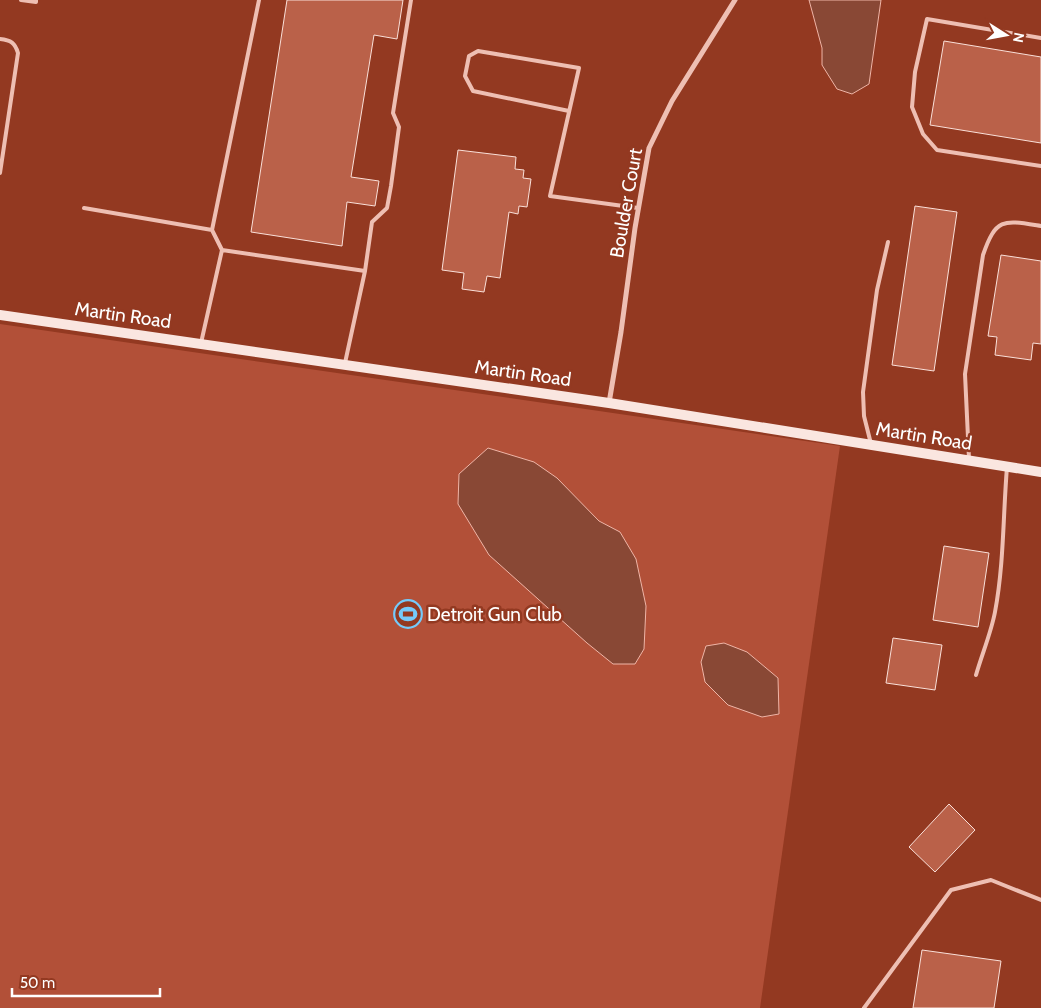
<svg xmlns="http://www.w3.org/2000/svg" width="1041" height="1008" font-family="Cabin,sans-serif">
<style>
.green{fill:#b25038}
.water{fill:#894835;stroke:#efb5a7}
.building{fill:#ba6149;stroke:#fae0d9}
.lines{fill:none;stroke-linecap:round;stroke-linejoin:round}
.service{stroke:#eebfb3;stroke-width:4}
.minor{stroke:#eebfb3;stroke-width:5}
.secondary{stroke:#fae6e0;stroke-width:10}
.labels{text-anchor:middle;dominant-baseline:central;stroke-width:5;stroke-linejoin:round;paint-order:stroke}
.street-label{font-size:19px;fill:#fff;stroke:#933921}
.poi-label{font-size:19px;fill:#fff;stroke:#933921;text-anchor:start}
</style>
<rect width="100%" height="100%" fill="#933921"/>
<path class="green" d="M0,324L840,446L760,1008H0Z"/>
<path class="water" d="M809,0H881L869,84L852,94L837,89L822,65V48Z
M488,448L534,462L557,478L599,521L620,532L636,559L646,606L644,649L635,664H613L587,643L489,555L458,504L459,474Z
M724,643L747,652L778,678L779,714L762,717L728,705L705,682L701,662L706,646Z"/>
<path class="building" d="M287,0H403L397,39L374,35L351,177L379,181L375,206L347,202L342,246L251,232Z
M944,41L1041,57V143L930,125Z
M458,150L516,157L515,169L524,170L523,178L531,179L527,207L519,206L518,214L509,212L500,278L487,276L484,292L462,289L464,273L442,270Z
M915,206L957,212L934,371L892,365Z
M1001,255L1041,261V344L1033,343L1031,360L995,355L997,337L988,336Z
M944,546L989,553L978,627L933,620Z
M893,638L942,645L935,690L886,683Z
M949,804L975,830L935,872L909,847Z
M922,950L1001,961L994,1008H913Z"/>
<g class="lines">
<path class="service" d="M21,0L36,2V0
M1041,38L927,19L915,72L912,107L923,134L937,150L1041,166
M0,39C11,40 15,43 18,53L0,173
M569,111L473,91L465,76L469,56L478,51L579,68L550,196L638,208
M84,208L212,230L222,250
M212,230L259,0
M365,271L372,222L387,208L391,186L399,127L393,113L411,0
M201,343L222,250L365,271L345,363
M871,444L864,416L863,392L877,290L888,242
M969,459L965,374L983,255C996,217 1004,220 1041,226
M976,675C982,654 991,633 995,612C1004,564 1003,515 1007,467
M864,1008L951,890L991,880L1041,900"/>
<path class="minor" d="M609,403L621,332L635,228L649,148L672,101L735,0"/>
<path class="secondary" d="M0,315L609,403L1041,472"/>
</g>
<defs>
<symbol id="stadium-ring" viewBox="-11 -11 22 22"><circle r="9.5" fill="#933921" stroke="#75cafa" stroke-width="1.5"/><path d="M0-5a6.5 5 0 1 0 0 10a6.5 5 0 1 0 0-10ZM-3.5-1.8h7v3.6h-7Z" fill="#75cafa"/></symbol>
</defs>
<g fill-rule="evenodd">
<use href="#stadium-ring" x="392" y="598" width="32" height="32"/>
</g>
<g class="labels">
<g class="street-label">
<text transform="translate(626 203) rotate(-80)">Boulder Court</text>
<text transform="translate(123 315) rotate(8)">Martin Road</text>
<text transform="translate(523 373) rotate(8)">Martin Road</text>
<text transform="translate(924 436) rotate(9)">Martin Road</text>
</g>
<g class="poi-label">
<text x="427" y="614">Detroit Gun Club</text>
</g>
</g>
<g transform="translate(1006 35) rotate(101)" stroke="#933921" stroke-width="4" paint-order="stroke">
<path d="M0-4L9 19L0 12L-9 19Z" fill="#ffffff"/>
<text y="-8" font-size="14" font-weight="bold" text-anchor="middle" fill="#ffffff">N</text>
</g>
<path d="M12 988v8h148v-8" fill="none" stroke="#ffffff" stroke-width="2.5"/>
<text x="20" y="988" font-size="15" fill="#ffffff" stroke="#933921" stroke-width="4" paint-order="stroke">50 m</text>
</svg>
